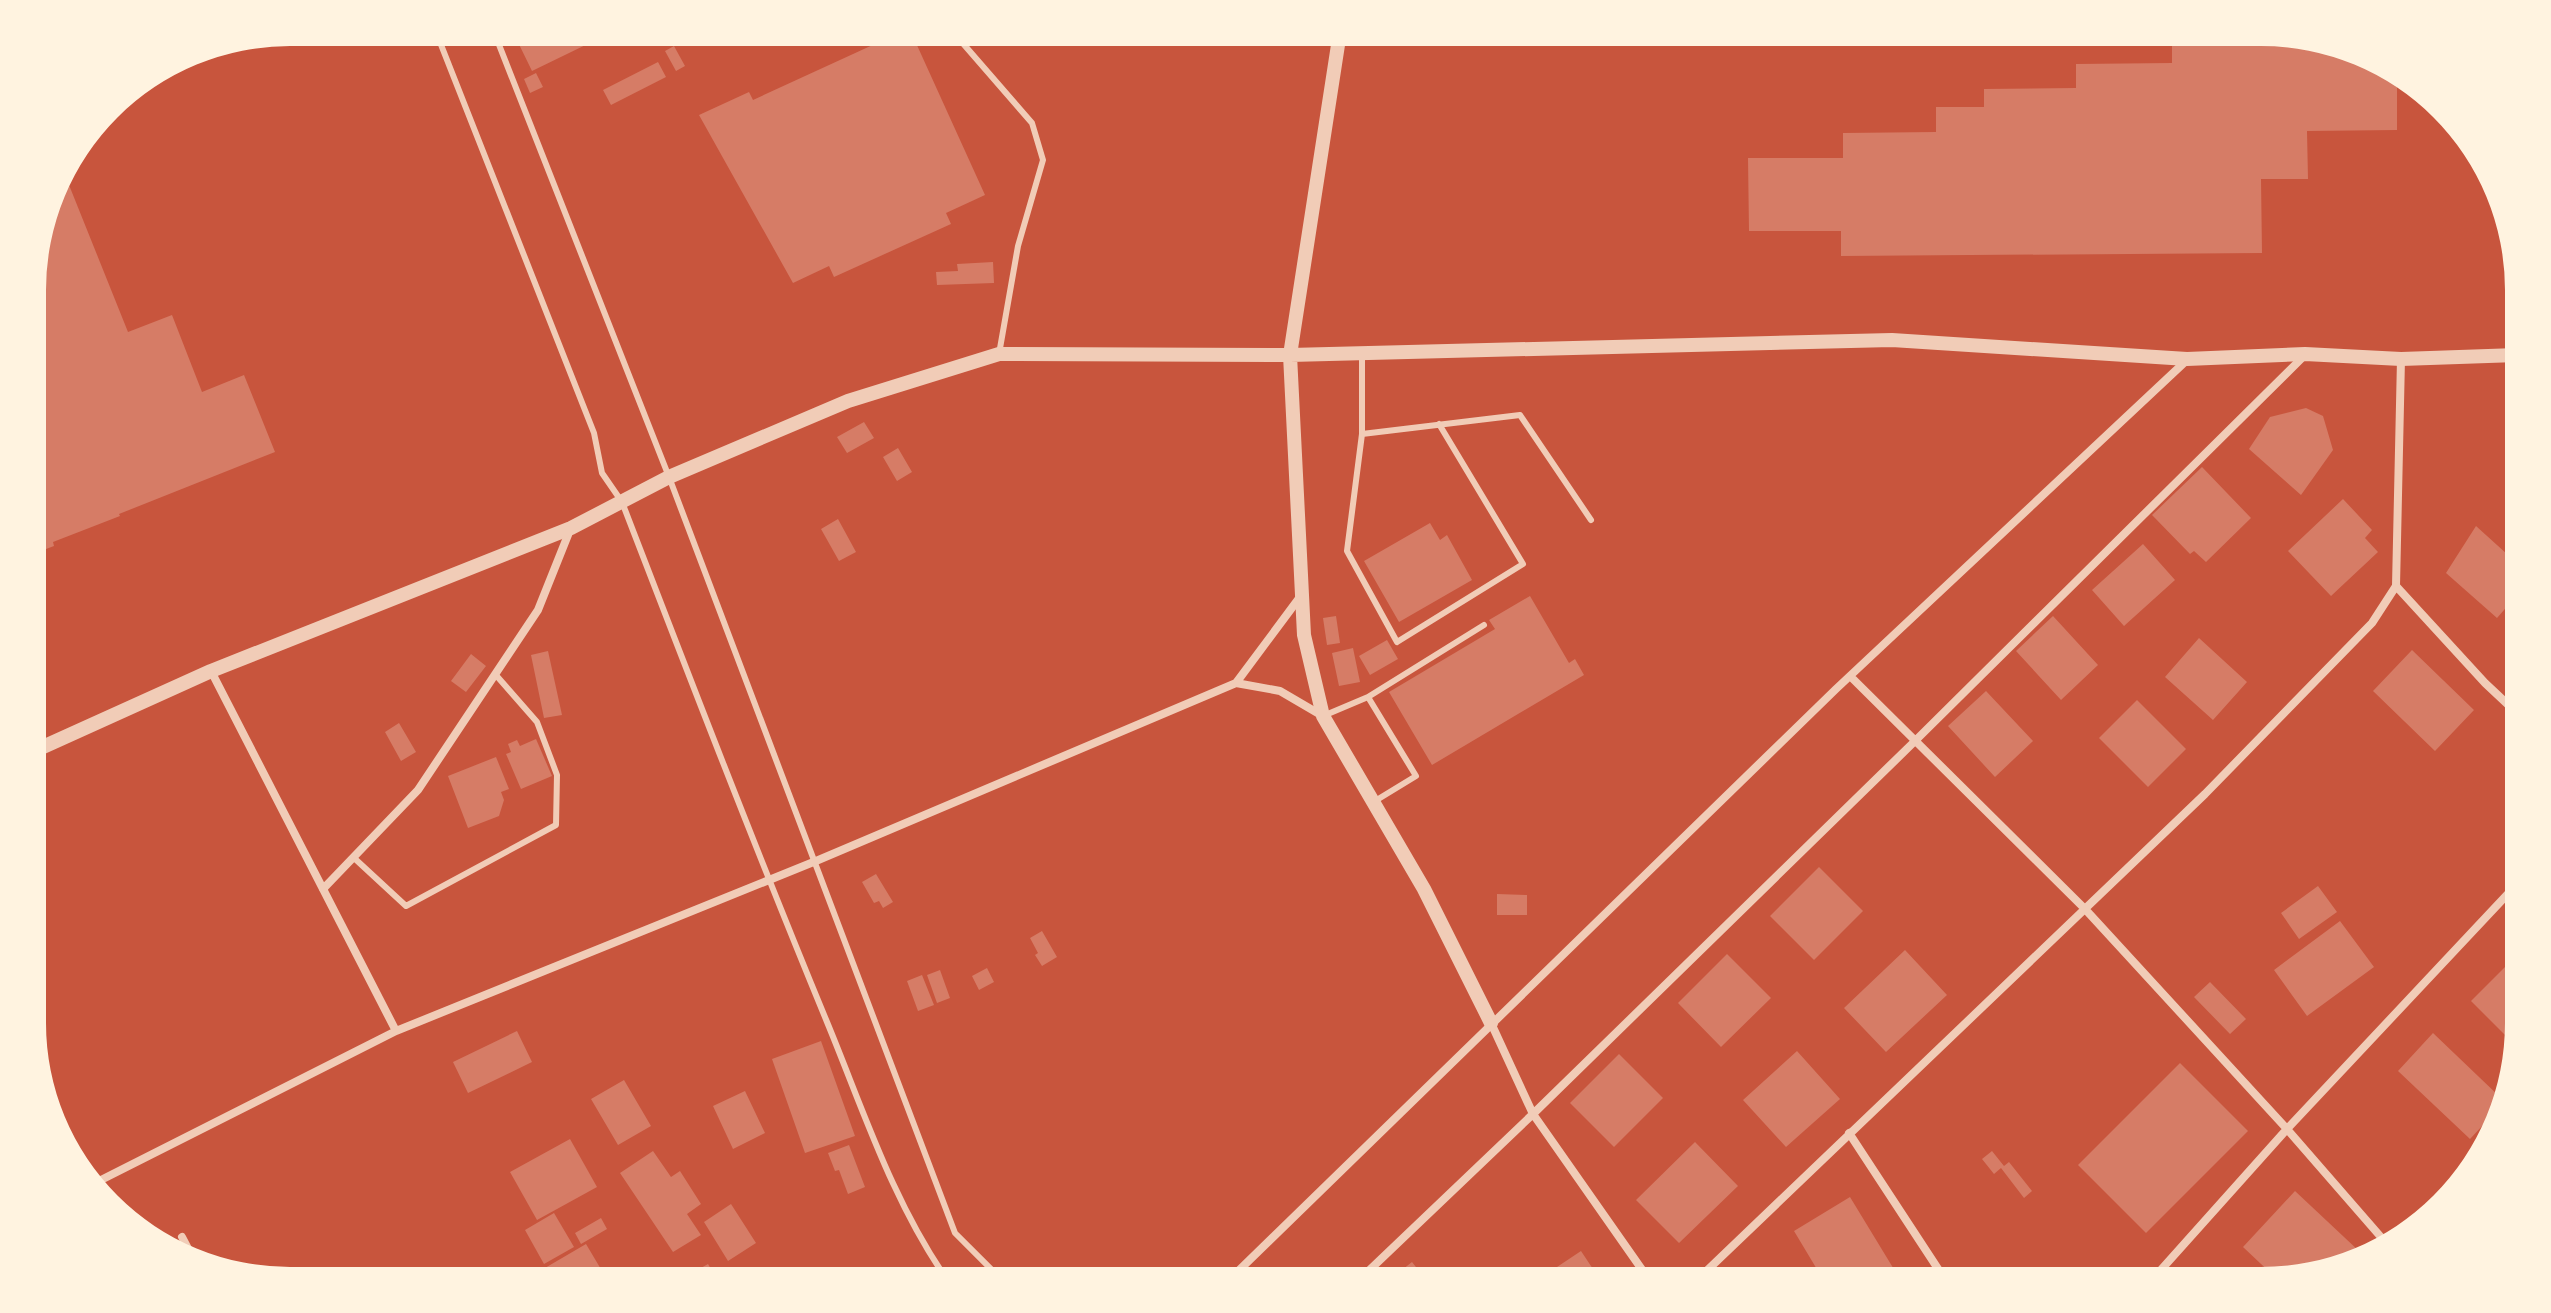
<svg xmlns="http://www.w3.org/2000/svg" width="2551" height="1313" font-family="Quicksand,sans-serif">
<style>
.building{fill:#d67c66}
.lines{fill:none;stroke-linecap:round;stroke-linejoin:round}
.service{stroke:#f1ccb7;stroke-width:6}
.minor{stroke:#f1ccb7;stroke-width:8}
.tertiary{stroke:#f1ccb7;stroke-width:14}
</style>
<rect width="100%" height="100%" fill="#c8553d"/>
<path class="building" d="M513,32H600L602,37L532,71Z
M901,32H911L985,195L946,213L951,224L834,277L829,266L793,283L699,115L749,92L753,100Z
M2269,34L2375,59L2397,77V130L2307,131L2308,179H2261L2262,253L1841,256V231H1749L1748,158H1843V133L1936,132V107H1984V89L2076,88V64L2172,63V44L2269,43Z
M674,46L685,66L676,71L665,51Z
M658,62L666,77L611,105L603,90Z
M536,73L543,87L530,93L524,79Z
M63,170L128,332L172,315L202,392L244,375L275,452L119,514L120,516L53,542L54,546L33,554V273L59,176Z
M993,262L994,283L937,285L936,272L958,271L957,264Z
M2306,408L2323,416L2333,450L2301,495L2249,449L2270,417Z
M864,422L874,438L847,453L837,437Z
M898,448L912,472L897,481L883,457Z
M2202,467L2251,518L2206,562L2194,551L2190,554L2152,515Z
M2343,499L2372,530L2365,538L2378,552L2331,596L2288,551Z
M838,519L856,552L839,561L821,529Z
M1430,523L1440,540L1447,535L1472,580L1399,622L1364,561Z
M2476,526L2518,564V594L2497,618L2446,573Z
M2143,544L2175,580L2124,626L2092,590Z
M1530,596L1569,663L1575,659L1584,675L1432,765L1389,692L1495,629L1489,620Z
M1336,616L1340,643L1327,645L1323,618Z
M2053,616L2098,665L2061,700L2016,651Z
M2199,638L2247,682L2213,720L2165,677Z
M1387,640L1398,659L1370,675L1359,656Z
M1353,648L1360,682L1339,686L1332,653Z
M2412,650L2474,710L2435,751L2373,691Z
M548,651L562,715L544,718L531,655Z
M471,654L486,666L466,692L451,681Z
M1986,691L2033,741L1995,777L1948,726Z
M2137,700L2186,749L2148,787L2099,738Z
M399,723L416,752L401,761L385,732Z
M536,739L552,776L521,789L506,754L511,752L508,744L517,740L520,746Z
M496,757L509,789L501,792L504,800L499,816L468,828L448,776Z
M1819,867L1863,911L1814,960L1770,916Z
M876,874L893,902L883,908L879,901L874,903L862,882Z
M2318,886L2337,912L2299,939L2281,913Z
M1497,894L1527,895V915H1497Z
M2340,921L2374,967L2307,1016L2274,970Z
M1042,931L1057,957L1042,966L1035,955L1038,953L1030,938Z
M1905,950L1947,995L1886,1052L1844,1008Z
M1727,954L1771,998L1721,1047L1678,1003Z
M2511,961L2519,969V1023L2514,1044L2471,1001Z
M987,968L994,982L979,990L972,976Z
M940,970L950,998L937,1003L927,975Z
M922,975L934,1005L918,1011L907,981Z
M2210,982L2246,1019L2230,1034L2194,997Z
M517,1031L532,1062L468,1093L453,1062Z
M2433,1033L2501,1098L2499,1108L2470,1139L2398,1071Z
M821,1041L855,1136L805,1153L772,1059Z
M1797,1051L1840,1099L1786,1147L1743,1100Z
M1619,1054L1663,1098L1614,1147L1570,1103Z
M2180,1063L2248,1131L2146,1233L2078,1165Z
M624,1080L651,1126L618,1145L591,1099Z
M745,1091L765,1133L733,1149L713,1106Z
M570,1139L597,1187L537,1220L510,1172Z
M1695,1142L1738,1186L1679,1243L1636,1200Z
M849,1145L865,1187L848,1194L839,1170L835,1171L828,1153Z
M653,1151L671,1177L680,1171L701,1204L687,1214L701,1235L673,1252L620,1173Z
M1992,1151L2004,1166L2009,1162L2032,1191L2024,1198L2001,1168L1994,1174L1982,1159Z
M2295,1191L2360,1252L2278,1280L2243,1247Z
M1850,1197L1895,1271L1878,1281H1824L1794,1231Z
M731,1204L756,1243L728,1261L704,1222Z
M554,1213L574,1247L544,1264L525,1230Z
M601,1218L607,1229L581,1244L575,1233Z
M586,1244L608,1281H536L533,1275Z
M1581,1251L1601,1281H1536Z
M1412,1262L1427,1281H1388Z
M708,1264L718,1281H678Z"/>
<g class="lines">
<path class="service" d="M436,32L594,433L602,473L622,502C689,676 756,850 827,1022C863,1109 893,1203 948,1281
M494,32L669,477L955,1233L1003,1281
M953,32L1032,123L1043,160L1018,246L999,354
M1362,353V434L1347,551L1397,642L1523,564L1439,424
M1362,434L1520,415L1591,520
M1368,697L1484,625
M1323,716L1368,697L1416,776L1375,801
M353,857L406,906L556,825L557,775L537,722L495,674"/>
<path class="minor" d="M2396,586L2485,683L2518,714
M211,671L396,1031
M1850,676L2085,909L2287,1129L2387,1244
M1236,683L1300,597
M323,889L418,790L538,610L570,530
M1491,1023L1533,1114L1650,1281
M1849,1133L1946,1281
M95,1183L396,1031L816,861L1236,683L1280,691L1321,715
M182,1237L193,1258
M1228,1281L1836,689L2187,360
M1358,1281L1533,1114L1915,741L2305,355
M1696,1281L2205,794L2372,623L2396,586L2401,359
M2151,1281L2287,1129L2519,882"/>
<path class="tertiary" d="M1340,32L1290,355L1304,635L1323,716L1424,889L1491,1023
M34,751L211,671L571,528L669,477L848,401L999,354L1290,355L1892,340L2187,359L2305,354L2401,359L2517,355"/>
</g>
<path d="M0 0H2551V1313H0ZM290 46H2261A244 244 0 0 1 2505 290V1023A244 244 0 0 1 2261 1267H290A244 244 0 0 1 46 1023V290A244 244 0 0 1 290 46Z" fill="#fff3e0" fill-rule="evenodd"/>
</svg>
